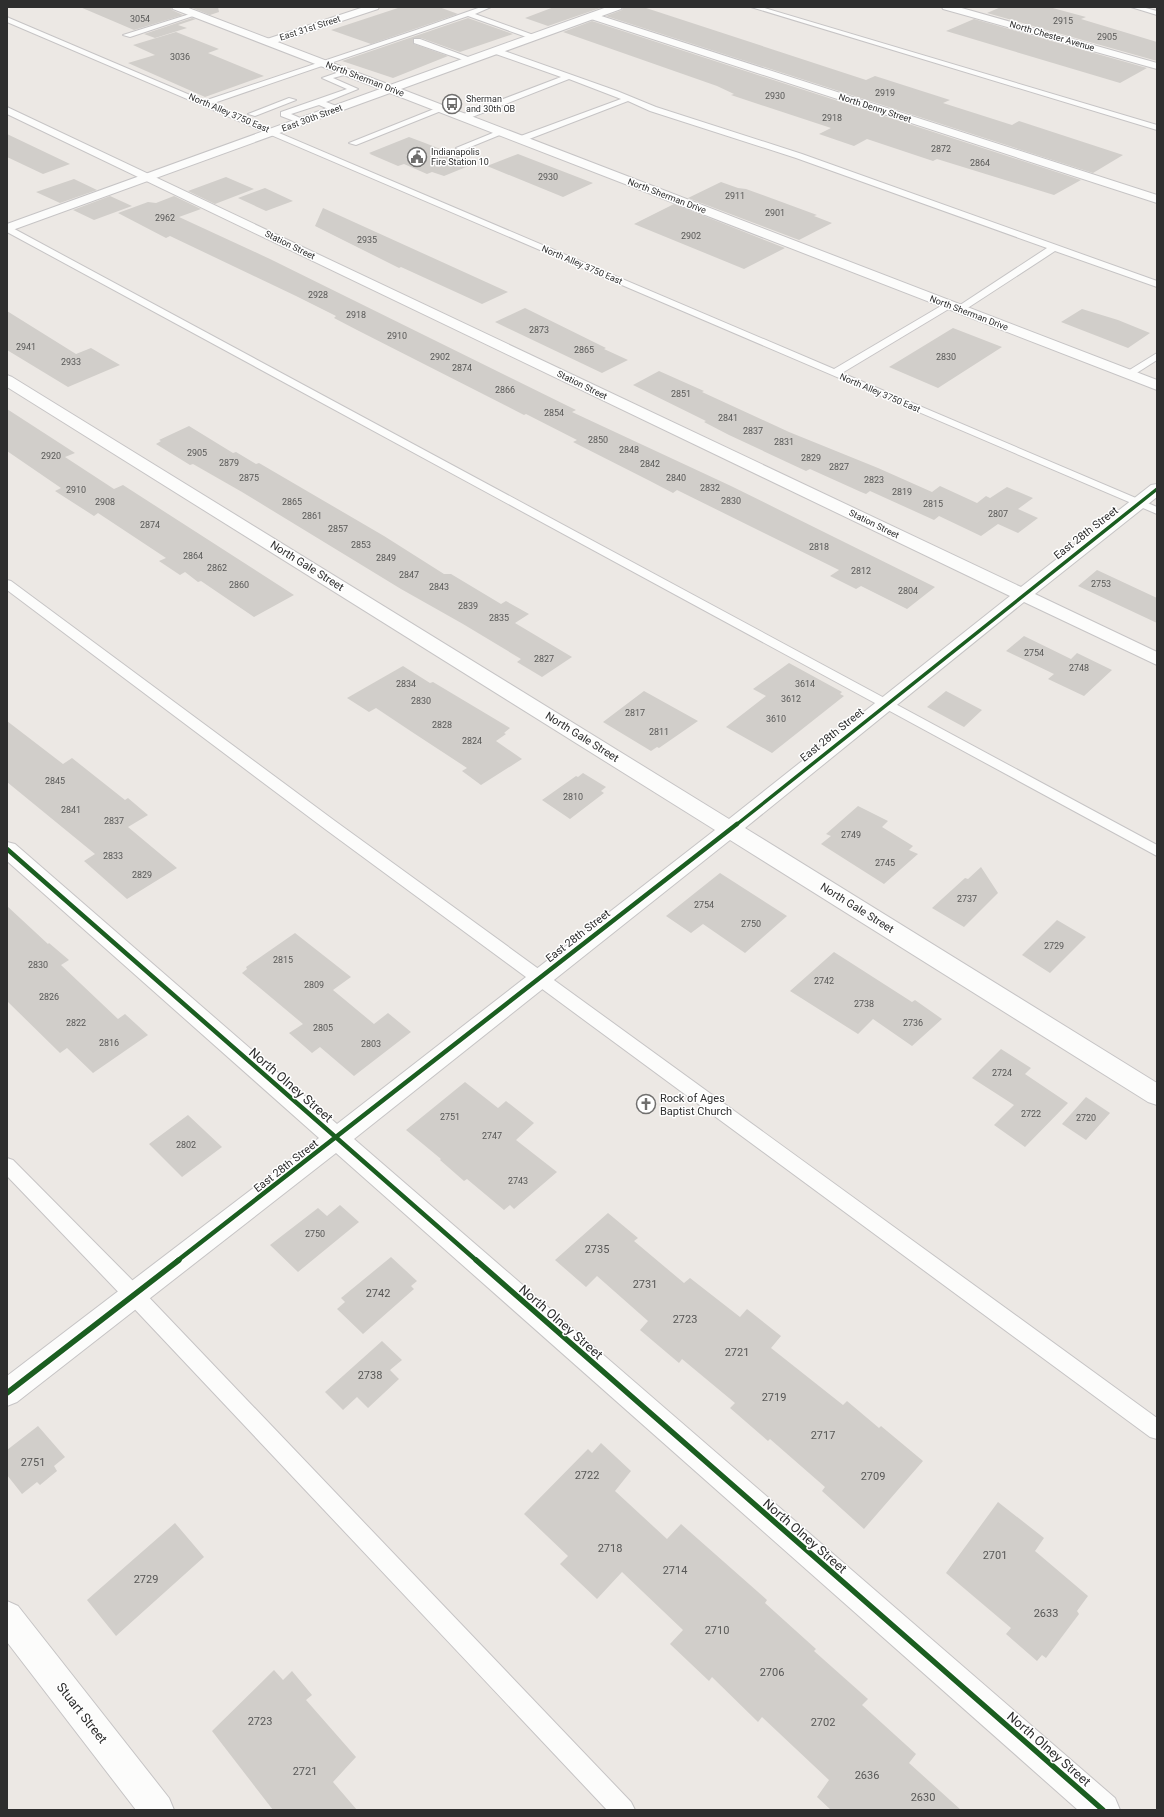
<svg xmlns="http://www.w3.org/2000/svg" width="1164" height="1817" font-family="Roboto,sans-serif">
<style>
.building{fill:#d1ceca}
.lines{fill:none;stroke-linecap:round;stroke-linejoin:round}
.lane-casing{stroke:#c6c4c5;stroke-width:2}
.street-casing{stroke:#c6c4c5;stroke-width:2}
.secondary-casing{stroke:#c6c4c5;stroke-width:2}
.lane{fill:#fcfcfb;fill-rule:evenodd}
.street{fill:#fcfcfb;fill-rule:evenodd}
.secondary{fill:#fcfcfb;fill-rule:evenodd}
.cycleway-far2-casing{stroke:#fff;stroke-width:5.5}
.cycleway-far1-casing{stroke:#fff;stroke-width:7}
.cycleway-casing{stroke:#fff;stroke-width:8}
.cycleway-far2{stroke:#1b5e20;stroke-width:3.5}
.cycleway-far1{stroke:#1b5e20;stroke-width:4.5}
.cycleway{stroke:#1b5e20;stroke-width:5.5}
.labels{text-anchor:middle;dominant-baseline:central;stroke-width:3;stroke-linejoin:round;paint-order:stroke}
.number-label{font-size:9px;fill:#585857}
.far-street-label{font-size:9px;fill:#2e2e2e;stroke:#fff}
.far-poi-label{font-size:9px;fill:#2e2e2e;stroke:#fff;text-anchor:start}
.street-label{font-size:11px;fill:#2e2e2e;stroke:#fff}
.poi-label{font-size:11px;fill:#2e2e2e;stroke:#fff;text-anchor:start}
.near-number-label{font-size:11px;fill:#585857}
.near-street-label{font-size:13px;fill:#2e2e2e;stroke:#fff}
</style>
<rect width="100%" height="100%" fill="#ece8e4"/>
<path class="building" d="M80,7H171L172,10L183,15L134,30Z
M190,7H218L219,12L210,15Z
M401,7H439L458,14L371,44L331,30Z
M554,7H603L548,26L525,18Z
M623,7H643L866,80L875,76L950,100L943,103L1012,125L1019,121L1123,155L1093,173L606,16L622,10Z
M1001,7H1049L1086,17L1081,19L1157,42V61L987,13Z
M192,18L196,19L178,25L187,28L155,38L144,34Z
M468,18L513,34L460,52L421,38H414V44L448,56L393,78L342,61Z
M974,19L1147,68L1120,83L946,31Z
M592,21L1081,180L1054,195L937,159L933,161L867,139L854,146L819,134L831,128L731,95L734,94L717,86L563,32Z
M176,32L219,49L208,53L264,76L205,97L128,63L155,55L133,45Z
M7,134L70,164L43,174L7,157Z
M409,137L425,143L476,163L444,176L432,172L427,174L404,164L398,166L370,154H371L369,153Z
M518,154L593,183L563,197L487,166Z
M226,177L254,189L215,204L188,191Z
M74,179L97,190L60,203L36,192Z
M721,182L738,188L746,189L817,215L814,216L832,223L799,240L688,198Z
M265,188L293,201L266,211L238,198Z
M110,196L132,206L94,220L73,210Z
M174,196L201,209L179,217L270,259L576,410L572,412L731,486L935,587L907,609L861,586L856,589L830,576L839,570L677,490L673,493L650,481L573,442L577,440L526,414L524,415L357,330L334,318L336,316L296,296L170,236L166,238L118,213L148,202L156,203Z
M674,204L785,248L744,269L634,224Z
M323,208L431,257L508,292L482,304L401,267L399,268L315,226Z
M525,308L606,348L604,349L628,360L602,373L495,322Z
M1082,309L1118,320L1150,333L1128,348L1061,322Z
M7,311L76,354L91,348L120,365L68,387L7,350Z
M953,328L1002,347L938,388L889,367Z
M659,371L704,391L702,392L789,432L878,468L932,492L940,486L977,503L986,496L990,498L1007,487L1033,498L1018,509L1038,518L1018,533L998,524L981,536L939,516L934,520L870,491L866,494L861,492L810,469L806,471L729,435L704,422L706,421L633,385Z
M7,409L75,453L65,457L114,489L123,485L294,595L254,617L201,581L198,582L185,572L180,575L159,561L166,558L98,513L94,516L55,491L61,488L7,451Z
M189,426L233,453L236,452L256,464L259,463L384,536L444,574H451L501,604L506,601L529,614L515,623L572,657L542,677L517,662L521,659L463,624L401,589L242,492L193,464L190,465L156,444L161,441L159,440Z
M1097,570L1157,598V623L1078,586Z
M1024,636L1071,659L1077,653L1112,670L1084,696L1048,679L1054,674L1006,651Z
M789,663L842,692L840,694L844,696L772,753L726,727L766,696L753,689Z
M403,666L430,683L433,682L510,728L504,733L506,734L496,741L522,759L481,785L462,771L467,768L412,732L376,708L369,712L347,698Z
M644,691L698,721L659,748L657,747L651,751L603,722Z
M946,691L982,710L964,727L927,707Z
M7,721L63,764L72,758L125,800L128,798L148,815L128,827L177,868L127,899L84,861L95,854L7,782Z
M583,773L606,787L601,791L604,793L570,819L542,800L576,776L578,777Z
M858,806L888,821L882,827L913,846L909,850L918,854L884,884L821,844L831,836L826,834Z
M981,867L998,893L964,927L932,908L965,878L968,879Z
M720,873L787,916L745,953L703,924L691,933L666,916Z
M7,906L48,944L49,943L69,960L61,965L118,1019L125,1014L148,1035L93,1073L67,1048L60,1053L7,1001Z
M1057,920L1086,937L1050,973L1022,955Z
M295,933L351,977L333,990L374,1024L388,1013L411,1032L354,1076L320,1047L312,1053L289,1033L303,1024L242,973L247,969L246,967Z
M834,952L912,1002L915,1000L942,1019L912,1046L873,1019L858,1034L790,991Z
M1001,1049L1031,1068L1025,1074L1068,1103L1025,1147L994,1125L1014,1105L972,1078Z
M465,1082L498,1108L506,1101L534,1123L516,1140L557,1172L514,1209L510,1205L504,1210L467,1179L464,1181L440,1160L441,1159L406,1130Z
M1086,1097L1110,1113L1086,1140L1062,1124Z
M188,1115L222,1147L182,1177L149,1144Z
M340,1205L359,1222L298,1272L270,1245L318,1208L327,1216Z
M608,1213L638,1238L634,1241L684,1283L690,1278L740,1317L747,1309L781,1336L771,1348L843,1405L847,1401L879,1428L881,1426L923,1461L864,1529L822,1491L825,1487L770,1439L768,1441L730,1408L735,1403L682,1359L679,1363L640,1330L648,1321L597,1276L586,1287L555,1260Z
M391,1257L417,1281L411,1286L414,1289L363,1334L337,1309L345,1302L341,1298Z
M382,1341L402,1360L390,1370L399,1379L368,1408L357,1397L343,1410L325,1392Z
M38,1426L65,1457L54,1466L57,1471L40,1485L37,1482L22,1494L7,1475V1450Z
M601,1443L631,1471L615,1491L667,1539L681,1524L767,1600L765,1603L816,1649L814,1651L868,1699L862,1705L916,1754L909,1763L961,1810H831L817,1797L829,1780L762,1717L758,1722L712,1677L709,1681L670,1644L683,1630L622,1572L597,1599L560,1564L568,1556L524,1514L588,1449L592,1453Z
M998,1502L1044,1538L1035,1551L1088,1596L1077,1611L1079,1614L1046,1658L1042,1655L1037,1661L1006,1634L1011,1628L946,1573Z
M175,1523L204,1557L116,1636L87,1600Z
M274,1670L283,1680L292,1671L312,1695L306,1700L356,1757L333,1782L357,1810H273L212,1731Z"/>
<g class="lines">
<defs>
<path id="lane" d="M481,7H491L475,14L539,37L532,39L468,16L211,104L834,369L946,303H952L954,305L952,307L842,373L1157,507V514L7,22V17L9,18L204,101L416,30Z
M751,7H761L1157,125V130Z
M1131,7H1142L1157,11V15Z
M193,13L199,14L130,37L123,35Z
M414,39H420L476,60L469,62L414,43Z
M493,49H499L617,91L656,107L802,154L1157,281V287L1055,251L963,311H957L955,309L957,307L1047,248L796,158L650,111L628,101L524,141H518V137L621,99L569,79L467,119H461V115L561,77L493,53Z
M345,70H348V74L333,78L358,89L326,102L339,107V111H333L319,105L291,114L305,120V124H302L281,116V112L347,89L322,78Z
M289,98L296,100L255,116L248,114Z
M439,107L446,109L356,145L349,143Z
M500,130L507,132L463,150H460L456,148Z
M7,225L1157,845V856L7,232Z
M1157,353V360L1132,376H1124L1123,374Z
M7,580L11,581L335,821L1157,1418V1439L1150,1437L325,829L7,590Z
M7,1158L13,1160L141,1289L631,1802L635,1810H607L127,1301L7,1176Z"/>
<path id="street" d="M364,7H379L378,9L272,44L268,45L263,42L264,40Z
M942,7H958L1157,63V69L943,9Z
M592,13L1157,195V203L588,18L587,16Z
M7,107L1021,587L1151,485L1157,484V497L1035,594L1157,652V665L1024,602L745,828L1157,1083V1105L1148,1102L730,840L354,1139L1115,1798L1120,1810H1078L336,1153L17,1402L7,1406V1376L319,1138L7,861V842L15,844L337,1124L715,830L7,387V375L12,377L729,819L1010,596L7,114Z
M7,1601L18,1606L169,1798L174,1810H136L7,1642Z"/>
<path id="secondary" d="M172,7H186L390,85L607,7H622L621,9L401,89L1157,380V390L390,93L7,232V224L380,89L173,9Z"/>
</defs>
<use href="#lane" class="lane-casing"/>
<use href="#street" class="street-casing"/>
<use href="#secondary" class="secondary-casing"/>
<use href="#lane" class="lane"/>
<use href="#street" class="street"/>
<use href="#secondary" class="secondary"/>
<defs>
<path id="cycleway-far2" d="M736,825L1157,489"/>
<path id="cycleway-far1" d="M7,849L477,1261
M177,1261L737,824"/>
<path id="cycleway" d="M476,1260L1103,1810
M7,1393L179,1260"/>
</defs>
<use href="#cycleway-far2" class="cycleway-far2-casing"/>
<use href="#cycleway-far1" class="cycleway-far1-casing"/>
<use href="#cycleway" class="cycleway-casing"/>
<use href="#cycleway-far2" class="cycleway-far2"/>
<use href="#cycleway-far1" class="cycleway-far1"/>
<use href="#cycleway" class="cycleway"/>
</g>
<defs>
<symbol id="bus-ring" viewBox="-11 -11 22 22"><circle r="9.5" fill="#fff" stroke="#706f6e" stroke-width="1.5"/><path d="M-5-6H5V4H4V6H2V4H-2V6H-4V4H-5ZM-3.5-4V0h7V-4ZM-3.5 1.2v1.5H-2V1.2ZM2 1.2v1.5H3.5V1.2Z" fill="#706f6e"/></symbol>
<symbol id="civic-ring" viewBox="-11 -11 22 22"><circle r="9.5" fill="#fff" stroke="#706f6e" stroke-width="1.5"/><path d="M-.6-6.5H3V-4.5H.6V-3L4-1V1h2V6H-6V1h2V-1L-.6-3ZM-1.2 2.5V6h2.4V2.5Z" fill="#706f6e"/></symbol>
<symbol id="church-ring" viewBox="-11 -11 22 22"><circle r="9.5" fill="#fff" stroke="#706f6e" stroke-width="1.5"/><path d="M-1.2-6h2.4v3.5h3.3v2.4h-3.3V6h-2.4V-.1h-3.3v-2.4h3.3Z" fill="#706f6e"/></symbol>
</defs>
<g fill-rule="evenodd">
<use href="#bus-ring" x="441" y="93" width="22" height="22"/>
<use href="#civic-ring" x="406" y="146" width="22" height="22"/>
<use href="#church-ring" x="635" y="1093" width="22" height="22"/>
</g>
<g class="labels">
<g class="number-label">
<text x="140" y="19">3054</text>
<text x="1063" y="21">2915</text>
<text x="1107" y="37">2905</text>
<text x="180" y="57">3036</text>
<text x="885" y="93">2919</text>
<text x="775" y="96">2930</text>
<text x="832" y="118">2918</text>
<text x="941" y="149">2872</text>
<text x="980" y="163">2864</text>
<text x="548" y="177">2930</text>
<text x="735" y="196">2911</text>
<text x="775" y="213">2901</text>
<text x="165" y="218">2962</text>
<text x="691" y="236">2902</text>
<text x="367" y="240">2935</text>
<text x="318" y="295">2928</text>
<text x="356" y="315">2918</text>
<text x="539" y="330">2873</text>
<text x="397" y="336">2910</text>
<text x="26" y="347">2941</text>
<text x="584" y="350">2865</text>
<text x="440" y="357">2902</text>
<text x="946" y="357">2830</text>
<text x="71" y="362">2933</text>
<text x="462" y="368">2874</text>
<text x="505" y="390">2866</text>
<text x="681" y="394">2851</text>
<text x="554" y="413">2854</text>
<text x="728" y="418">2841</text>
<text x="753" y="431">2837</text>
<text x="598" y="440">2850</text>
<text x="784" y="442">2831</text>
<text x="629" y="450">2848</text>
<text x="197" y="453">2905</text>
<text x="51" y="456">2920</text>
<text x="811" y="458">2829</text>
<text x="229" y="463">2879</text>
<text x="650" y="464">2842</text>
<text x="839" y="467">2827</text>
<text x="249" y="478">2875</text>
<text x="676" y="478">2840</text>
<text x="874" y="480">2823</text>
<text x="710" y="488">2832</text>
<text x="76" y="490">2910</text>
<text x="902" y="492">2819</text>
<text x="731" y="501">2830</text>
<text x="105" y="502">2908</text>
<text x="292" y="502">2865</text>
<text x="933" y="504">2815</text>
<text x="998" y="514">2807</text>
<text x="312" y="516">2861</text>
<text x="150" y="525">2874</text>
<text x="338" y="529">2857</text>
<text x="361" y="545">2853</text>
<text x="819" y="547">2818</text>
<text x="193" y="556">2864</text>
<text x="386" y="558">2849</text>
<text x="217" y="568">2862</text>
<text x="861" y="571">2812</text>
<text x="409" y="575">2847</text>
<text x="1101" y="584">2753</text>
<text x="239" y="585">2860</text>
<text x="439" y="587">2843</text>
<text x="908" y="591">2804</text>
<text x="468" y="606">2839</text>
<text x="499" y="618">2835</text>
<text x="1034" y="653">2754</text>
<text x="544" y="659">2827</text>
<text x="1079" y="668">2748</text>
<text x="406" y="684">2834</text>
<text x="805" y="684">3614</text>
<text x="791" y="699">3612</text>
<text x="421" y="701">2830</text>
<text x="635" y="713">2817</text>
<text x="776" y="719">3610</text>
<text x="442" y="725">2828</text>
<text x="659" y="732">2811</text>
<text x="472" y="741">2824</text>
<text x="55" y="781">2845</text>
<text x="573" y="797">2810</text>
<text x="71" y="810">2841</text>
<text x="114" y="821">2837</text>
<text x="851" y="835">2749</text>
<text x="113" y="856">2833</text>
<text x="885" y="863">2745</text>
<text x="142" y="875">2829</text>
<text x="967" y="899">2737</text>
<text x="704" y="905">2754</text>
<text x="751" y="924">2750</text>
<text x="1054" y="946">2729</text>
<text x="283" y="960">2815</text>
<text x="38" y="965">2830</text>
<text x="824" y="981">2742</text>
<text x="314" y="985">2809</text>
<text x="49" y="997">2826</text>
<text x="864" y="1004">2738</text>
<text x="76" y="1023">2822</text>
<text x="913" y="1023">2736</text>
<text x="323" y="1028">2805</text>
<text x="109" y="1043">2816</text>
<text x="371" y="1044">2803</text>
<text x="1002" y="1073">2724</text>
<text x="1031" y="1114">2722</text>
<text x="450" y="1117">2751</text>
<text x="1086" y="1118">2720</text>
<text x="492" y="1136">2747</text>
<text x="186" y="1145">2802</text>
<text x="518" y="1181">2743</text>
<text x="315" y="1234">2750</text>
</g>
<g class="far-street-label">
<text transform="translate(310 28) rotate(-18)">East 31st Street</text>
<text transform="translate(1052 36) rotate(16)">North Chester Avenue</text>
<text transform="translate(365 79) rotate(21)">North Sherman Drive</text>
<text transform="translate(875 108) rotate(18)">North Denny Street</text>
<text transform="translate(229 113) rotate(23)">North Alley 3750 East</text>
<text transform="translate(312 118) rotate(-20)">East 30th Street</text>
<text transform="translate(667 196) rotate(21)">North Sherman Drive</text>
<text transform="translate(290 245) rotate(26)">Station Street</text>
<text transform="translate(582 265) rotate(23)">North Alley 3750 East</text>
<text transform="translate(969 313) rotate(21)">North Sherman Drive</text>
<text transform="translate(582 385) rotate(26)">Station Street</text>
<text transform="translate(880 393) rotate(23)">North Alley 3750 East</text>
<text transform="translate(874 524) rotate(26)">Station Street</text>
</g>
<g class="far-poi-label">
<text x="466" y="99">Sherman<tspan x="466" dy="10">and 30th OB</tspan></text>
<text x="431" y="152">Indianapolis<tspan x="431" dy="10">Fire Station 10</tspan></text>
</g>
<g class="street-label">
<text transform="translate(1086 533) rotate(-38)">East 28th Street</text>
<text transform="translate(307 566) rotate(32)">North Gale Street</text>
<text transform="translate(832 735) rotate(-39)">East 28th Street</text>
<text transform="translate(582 737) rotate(32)">North Gale Street</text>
<text transform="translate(857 908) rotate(32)">North Gale Street</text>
<text transform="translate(578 936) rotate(-38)">East 28th Street</text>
<text transform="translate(286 1166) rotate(-38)">East 28th Street</text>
</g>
<g class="poi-label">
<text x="660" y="1098">Rock of Ages<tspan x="660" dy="13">Baptist Church</tspan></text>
</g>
<g class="near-number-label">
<text x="597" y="1249">2735</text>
<text x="645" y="1284">2731</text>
<text x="378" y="1293">2742</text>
<text x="685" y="1319">2723</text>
<text x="737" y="1352">2721</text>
<text x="370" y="1375">2738</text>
<text x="774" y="1397">2719</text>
<text x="823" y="1435">2717</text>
<text x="33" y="1462">2751</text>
<text x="587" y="1475">2722</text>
<text x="873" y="1476">2709</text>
<text x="610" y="1548">2718</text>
<text x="995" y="1555">2701</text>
<text x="675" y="1570">2714</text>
<text x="146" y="1579">2729</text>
<text x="1046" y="1613">2633</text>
<text x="717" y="1630">2710</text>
<text x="772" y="1672">2706</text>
<text x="260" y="1721">2723</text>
<text x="823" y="1722">2702</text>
<text x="305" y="1771">2721</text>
<text x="867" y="1775">2636</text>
<text x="923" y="1797">2630</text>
</g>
<g class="near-street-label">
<text transform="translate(291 1085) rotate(41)">North Olney Street</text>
<text transform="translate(561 1322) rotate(41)">North Olney Street</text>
<text transform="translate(805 1536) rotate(41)">North Olney Street</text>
<text transform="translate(82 1713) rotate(52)">Stuart Street</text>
<text transform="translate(1049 1749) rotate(41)">North Olney Street</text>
</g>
</g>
<rect width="1164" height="1817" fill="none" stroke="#2e2e2e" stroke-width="16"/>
</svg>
